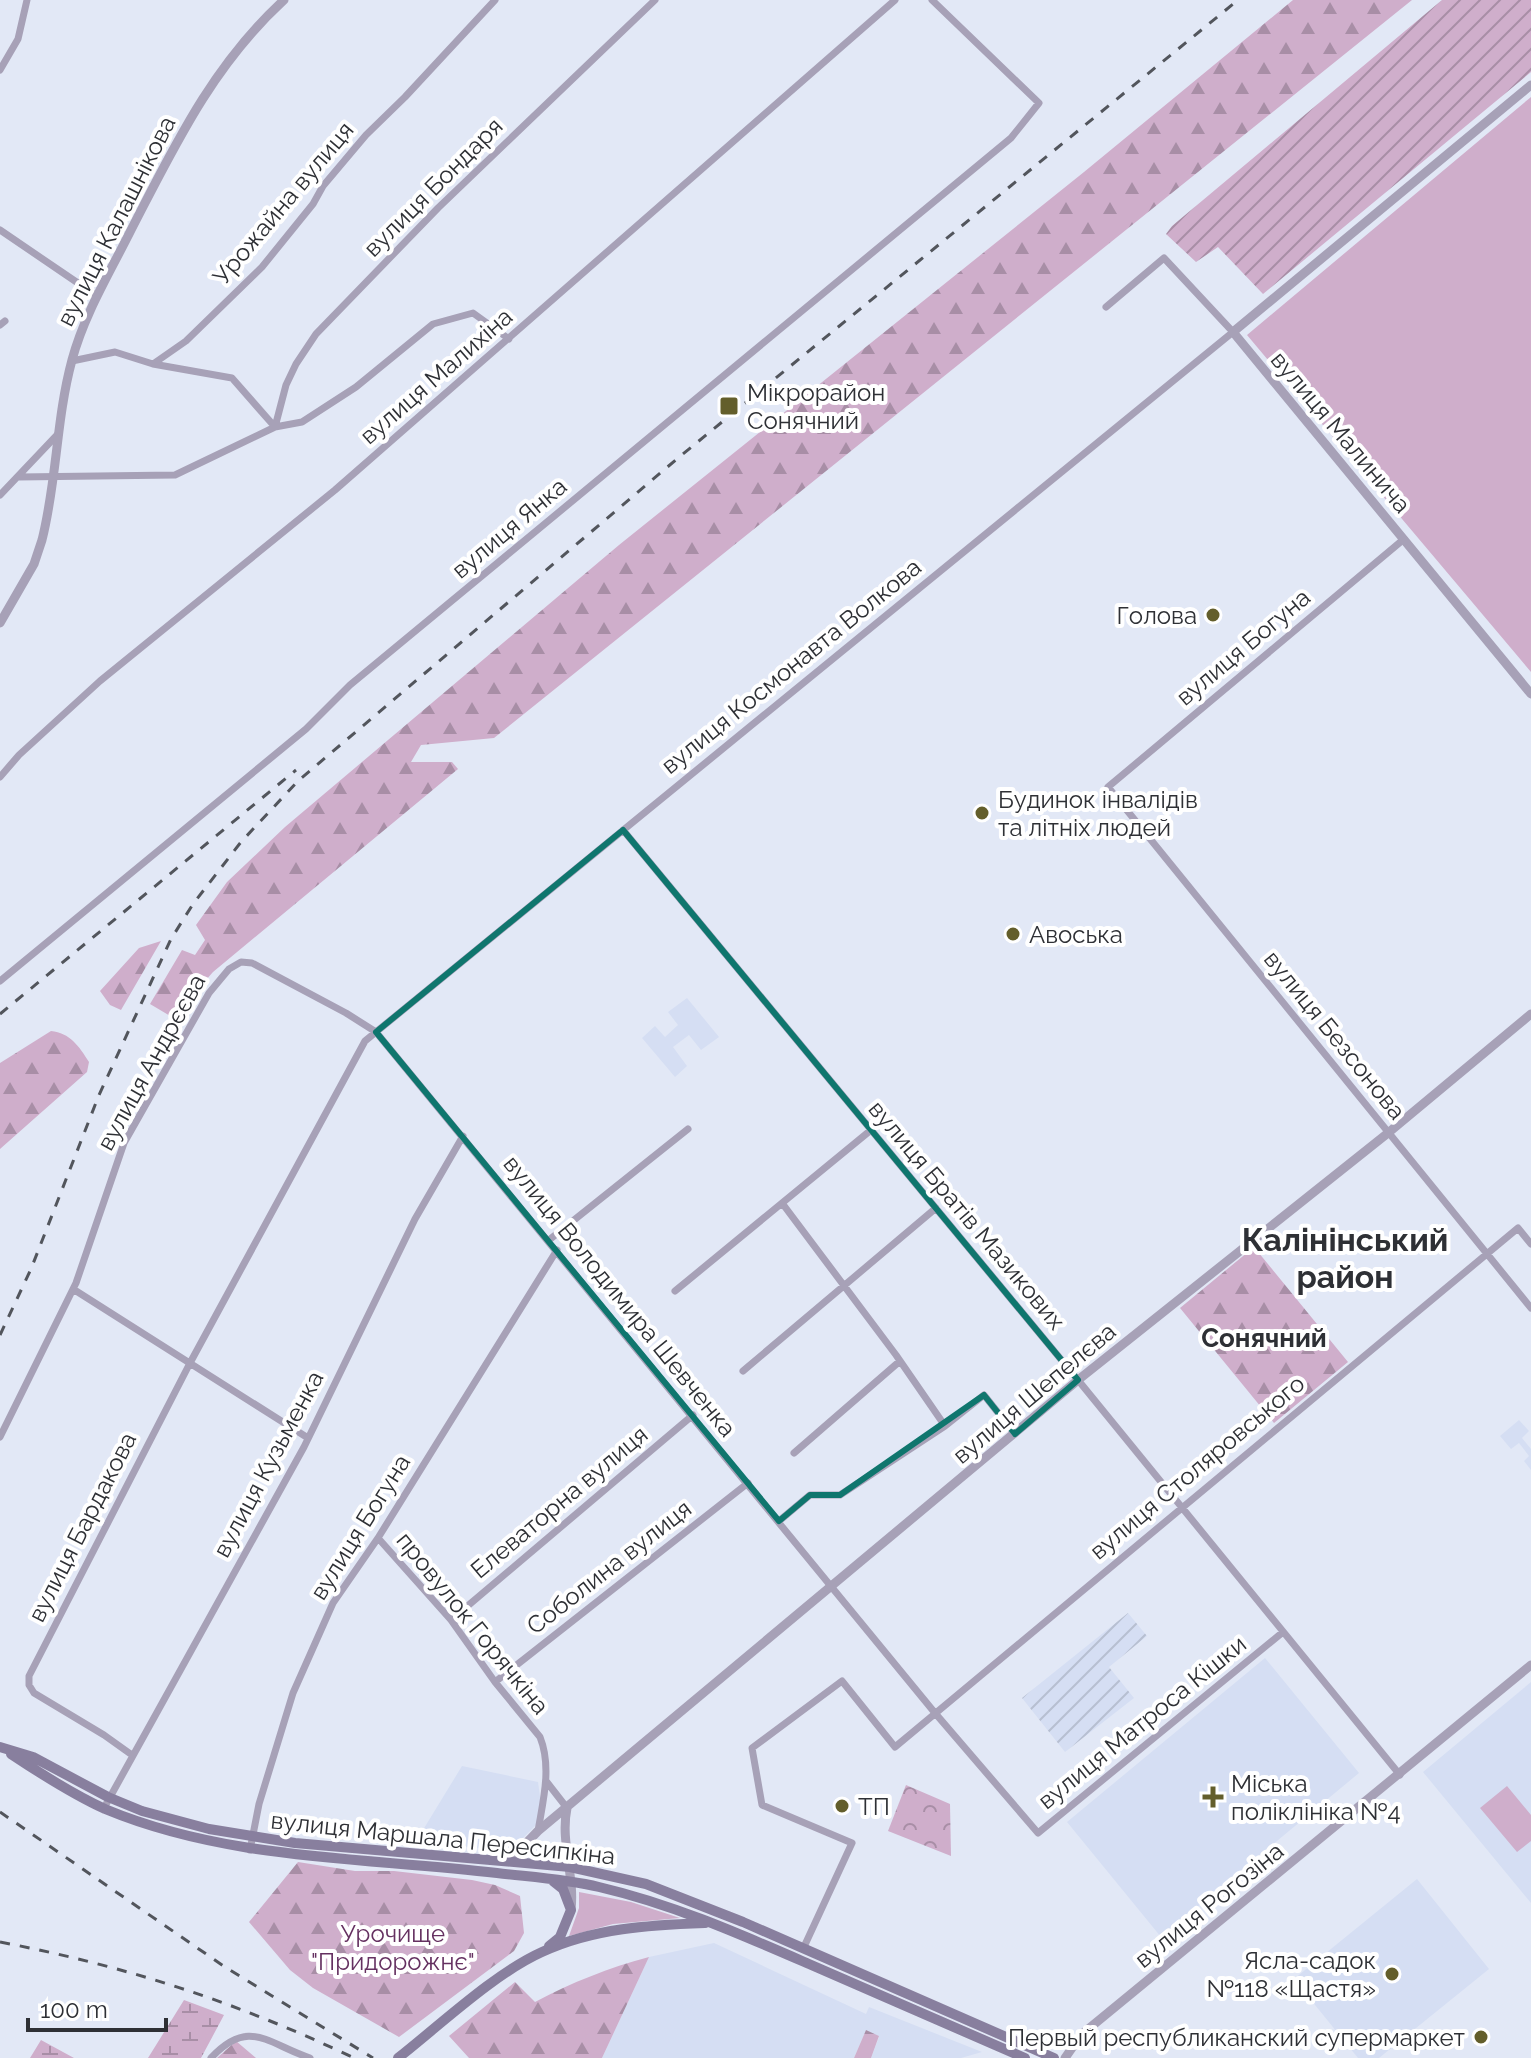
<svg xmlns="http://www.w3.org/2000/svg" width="1531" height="2058" font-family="Raleway,sans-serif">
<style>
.built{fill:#d5def3}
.industrial{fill:url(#industrial-furrows)}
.grass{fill:#cfaecb}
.forest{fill:url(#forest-firs)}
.wetland{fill:url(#wetland-marsh)}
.park{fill:url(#park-crowns)}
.garden{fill:url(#garden-furrows)}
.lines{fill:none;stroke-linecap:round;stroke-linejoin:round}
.minor{stroke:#a7a1b7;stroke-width:7}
.tertiary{stroke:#a7a1b7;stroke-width:9}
.secondary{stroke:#887f9e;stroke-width:10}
.rail{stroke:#52555c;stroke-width:3;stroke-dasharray:10 10;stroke-linecap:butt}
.marked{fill:none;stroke:#0f766e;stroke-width:6;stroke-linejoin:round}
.poi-dot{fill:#635e2b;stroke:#fff;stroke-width:3}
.labels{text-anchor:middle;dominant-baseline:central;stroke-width:8;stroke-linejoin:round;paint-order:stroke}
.street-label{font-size:24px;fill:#2e3035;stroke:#fff}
.poi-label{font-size:24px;fill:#2e3035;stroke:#fff;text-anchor:start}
.park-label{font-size:24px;fill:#653161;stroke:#fff}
.neighbourhood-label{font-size:26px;font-weight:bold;fill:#2e3035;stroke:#fff}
.district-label{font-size:32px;font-weight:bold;fill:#2e3035;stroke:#fff}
</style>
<defs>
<pattern id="industrial-furrows" width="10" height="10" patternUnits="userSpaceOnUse" patternTransform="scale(2)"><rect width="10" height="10" fill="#d5def3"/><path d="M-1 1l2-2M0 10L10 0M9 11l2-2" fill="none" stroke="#b7bfd1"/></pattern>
<pattern id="forest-firs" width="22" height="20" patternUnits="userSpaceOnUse" patternTransform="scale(2)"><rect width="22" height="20" fill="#cfaecb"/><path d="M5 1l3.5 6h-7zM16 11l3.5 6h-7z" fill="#a88ea6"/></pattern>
<pattern id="wetland-marsh" width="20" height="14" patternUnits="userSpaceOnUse" patternTransform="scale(2)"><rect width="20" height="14" fill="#cfaecb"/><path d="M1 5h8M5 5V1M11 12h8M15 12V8" fill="none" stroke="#a88ea6"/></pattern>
<pattern id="park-crowns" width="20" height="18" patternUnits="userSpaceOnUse" patternTransform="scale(2)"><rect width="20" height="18" fill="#cfaecb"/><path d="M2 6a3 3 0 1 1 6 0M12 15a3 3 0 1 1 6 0" fill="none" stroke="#a88ea6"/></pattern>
<pattern id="garden-furrows" width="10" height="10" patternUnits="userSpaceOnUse" patternTransform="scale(2)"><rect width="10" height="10" fill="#cfaecb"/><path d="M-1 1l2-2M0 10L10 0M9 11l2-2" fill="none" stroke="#a88ea6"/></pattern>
</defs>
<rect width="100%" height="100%" fill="#e2e8f6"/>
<path class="built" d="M687,998L719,1037L701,1050L689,1035L673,1047L687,1066L675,1077L642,1038L655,1026L665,1037L678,1025L668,1012Z
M1519,1420L1529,1431L1522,1438L1531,1449V1470L1524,1461L1529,1456L1519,1443L1511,1449L1500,1436Z
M1265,1658L1359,1773L1161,1937L1067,1822Z
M1531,1682V1903L1423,1772Z
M462,1766L538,1782L543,1818L511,1850L415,1843Z
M1417,1879L1489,1969L1379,2058H1358L1294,1979Z
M714,1943L866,2014L869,2007L982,2052L961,2058H871L879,2037L866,2030L854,2058H602L649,1957Z"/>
<path class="industrial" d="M1128,1613L1147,1636L1109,1667L1134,1698L1065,1752L1022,1698Z"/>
<path class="grass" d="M1531,97V672L1247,335Z
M1507,1786L1531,1815V1841L1517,1852L1480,1808Z
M579,1892L631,1902L680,1918L613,1924L569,1936L579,1908Z"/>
<path class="forest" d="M1293,0H1412L494,738L421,745L411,762H452L458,769L213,972L199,988L182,1023L150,1004L182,950L195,955L205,940L196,925L227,882L285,827L619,545L1084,172Z
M161,941L121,1010L110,1005L100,991L139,948Z
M51,1031C70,1033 79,1046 89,1062L87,1072L0,1149V1063Z
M1254,1247L1348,1362L1274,1423L1180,1308Z
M298,1862L355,1871H394L472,1880L495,1885L520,1896L524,1933L514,1951L399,2037L313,1988L290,1970L249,1922Z
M649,1957L602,2058H469L449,2036L515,1982L535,2002C573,1982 608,1968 649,1957Z
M866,2030L879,2036L871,2058H854Z
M236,2041L256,2058H217Z"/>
<path class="wetland" d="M184,2000L224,2015L201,2058H148Z
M41,2040L74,2058H30Z"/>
<path class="park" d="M906,1785L950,1804L951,1856L888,1831Z"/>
<path class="garden" d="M1442,0H1531V72L1263,294L1218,247L1196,262L1166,234L1172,226Z"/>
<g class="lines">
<path class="minor" d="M0,70L18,39L27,0
M0,230L97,296
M0,325L5,321
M72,361L115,352L153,364L186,341L262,267L313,204L323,186L366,135L405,97L495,0
M153,364L232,378L275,427L302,422L356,387L433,324L473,313L509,339
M19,477L175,475L275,427L286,385L296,364L316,334L438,208L655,0
M0,495L58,434
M1404,539L1108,787L1531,1308
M0,777L19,755L100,681L335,490L895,0
M623,830L1078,1380L1400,1775
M0,981L306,729L350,685L1011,138L1039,103L932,0
M782,1203L896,1355L945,1426
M549,1240L688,1129
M73,1289L308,1438
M675,1291L871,1130
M743,1371L936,1208
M0,1437L76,1283L124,1143L209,993L229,969L241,962L252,963L346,1013L376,1032L935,1713L1038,1833L1283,1632
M794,1453L900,1361
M779,1521L810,1495H840L945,1426L984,1395L1015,1434
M378,1538L451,1620L495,1682L540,1737C552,1767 543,1801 538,1831
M451,1620L693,1415
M495,1682L748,1483
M132,1755L104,1735L34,1693L29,1685V1676L190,1363L365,1041L1233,332L1164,258L1106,307
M546,1781L567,1808
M104,1808L304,1447L415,1219L463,1136
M250,1850L259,1804L293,1693L333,1603L378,1538L557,1250
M803,1949L852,1843L762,1805L752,1748L842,1681L895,1747L1518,1228L1531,1244
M211,2058C249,2017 268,2044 310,2058"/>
<path class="tertiary" d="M1531,85L1233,332L1531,694
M0,623L34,564L42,540C57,481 56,419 72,360C84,315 109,274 130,232C174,147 212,66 284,0
M567,1808C560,1842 575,1875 571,1910
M510,1860L538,1831L1078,1380L1388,1133L1531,1014
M1065,2058L1081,2035L1531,1665"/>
<path class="secondary" d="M0,1747L33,1757L108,1797L142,1811L209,1829L295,1843L570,1867L646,1884L743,1922L1054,2058
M11,1754C41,1774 72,1794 105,1809C230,1861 365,1857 497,1873C531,1877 566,1879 599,1887C672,1904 740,1934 809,1964C881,1995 953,2026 1025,2058
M549,1946L560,1937L571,1910L563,1889L553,1881
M398,2058C440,2025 495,1973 542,1952C593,1928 651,1925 705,1923"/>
<path class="rail" d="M0,1014L296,770
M0,1335L31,1269L99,1095L171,939L193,904L241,842L298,781L678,458L1238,0
M0,1812L225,1967L373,2058
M0,1942C126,1966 236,2002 352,2057"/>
</g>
<path class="marked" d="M623,830L1078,1380L1015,1434L984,1395L840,1495H810L779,1521L376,1032Z"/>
<g class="poi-dot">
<rect x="719" y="396" width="20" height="20" rx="4"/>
<circle cx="1213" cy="615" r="8"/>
<circle cx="982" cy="813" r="8"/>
<circle cx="1013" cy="934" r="8"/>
<path d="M1209 1785h8v8h8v8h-8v8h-8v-8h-8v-8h8z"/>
<circle cx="842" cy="1806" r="8"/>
<circle cx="1392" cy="1974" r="8"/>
<circle cx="1481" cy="2037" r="8"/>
</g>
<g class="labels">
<g class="street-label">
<text transform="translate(433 187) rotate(-45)">вулиця Бондаря</text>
<text transform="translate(283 203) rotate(-50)">Урожайна вулиця</text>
<text transform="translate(116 221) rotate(-63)">вулиця Калашнікова</text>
<text transform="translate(436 376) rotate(-41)">вулиця Малихіна</text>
<text transform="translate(1341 432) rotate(50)">вулиця Малинича</text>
<text transform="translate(509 528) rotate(-40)">вулиця Янка</text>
<text transform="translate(1243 647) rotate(-40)">вулиця Богуна</text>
<text transform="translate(791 666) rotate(-39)">вулиця Космонавта Волкова</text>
<text transform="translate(1335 1035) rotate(51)">вулиця Безсонова</text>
<text transform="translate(151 1062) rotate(-61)">вулиця Андрєєва</text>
<text transform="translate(967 1215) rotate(50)">вулиця Братів Мазикових</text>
<text transform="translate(620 1296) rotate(51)">вулиця Володимира Шевченка</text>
<text transform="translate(1034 1393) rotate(-40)">вулиця Шепелєва</text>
<text transform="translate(268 1464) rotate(-62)">вулиця Кузьменка</text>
<text transform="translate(1197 1467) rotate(-40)">вулиця Столяровського</text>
<text transform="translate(559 1502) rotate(-40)">Елеваторна вулиця</text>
<text transform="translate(82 1527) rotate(-63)">вулиця Бардакова</text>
<text transform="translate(360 1527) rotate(-58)">вулиця Богуна</text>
<text transform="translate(609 1567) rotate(-38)">Соболина вулиця</text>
<text transform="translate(473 1623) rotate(51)">провулок Горячкіна</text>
<text transform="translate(1142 1722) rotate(-39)">вулиця Матроса Кішки</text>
<text transform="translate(443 1838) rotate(6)">вулиця Маршала Пересипкіна</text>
<text transform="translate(1209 1905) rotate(-39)">вулиця Рогозіна</text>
</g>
<g class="poi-label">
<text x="747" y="392">Мікрорайон<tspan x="747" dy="28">Сонячний</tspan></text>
<text x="1197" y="615" text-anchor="end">Голова</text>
<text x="998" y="799">Будинок інвалідів<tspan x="998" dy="28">та літніх людей</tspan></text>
<text x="1029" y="934">Авоська</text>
<text x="1231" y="1783">Міська<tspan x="1231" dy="28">поліклініка №4</tspan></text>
<text x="858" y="1806">ТП</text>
<text x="1376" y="1960" text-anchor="end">Ясла-садок<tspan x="1376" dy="28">№118 «Щастя»</tspan></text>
<text x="1465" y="2037" text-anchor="end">Первый республиканский супермаркет</text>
</g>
<g class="park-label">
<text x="393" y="1933">Урочище<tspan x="393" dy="28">"Придорожнє"</tspan></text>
</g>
<g class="neighbourhood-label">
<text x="1264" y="1338">Сонячний</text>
</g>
<g class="district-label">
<text x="1345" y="1239">Калінінський<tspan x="1345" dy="37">район</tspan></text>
</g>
</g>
<path d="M28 2018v12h138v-12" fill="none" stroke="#2e3035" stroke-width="4"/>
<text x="40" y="2018" font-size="24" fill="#2e3035" stroke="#ffffff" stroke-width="6" paint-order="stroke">100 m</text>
</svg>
